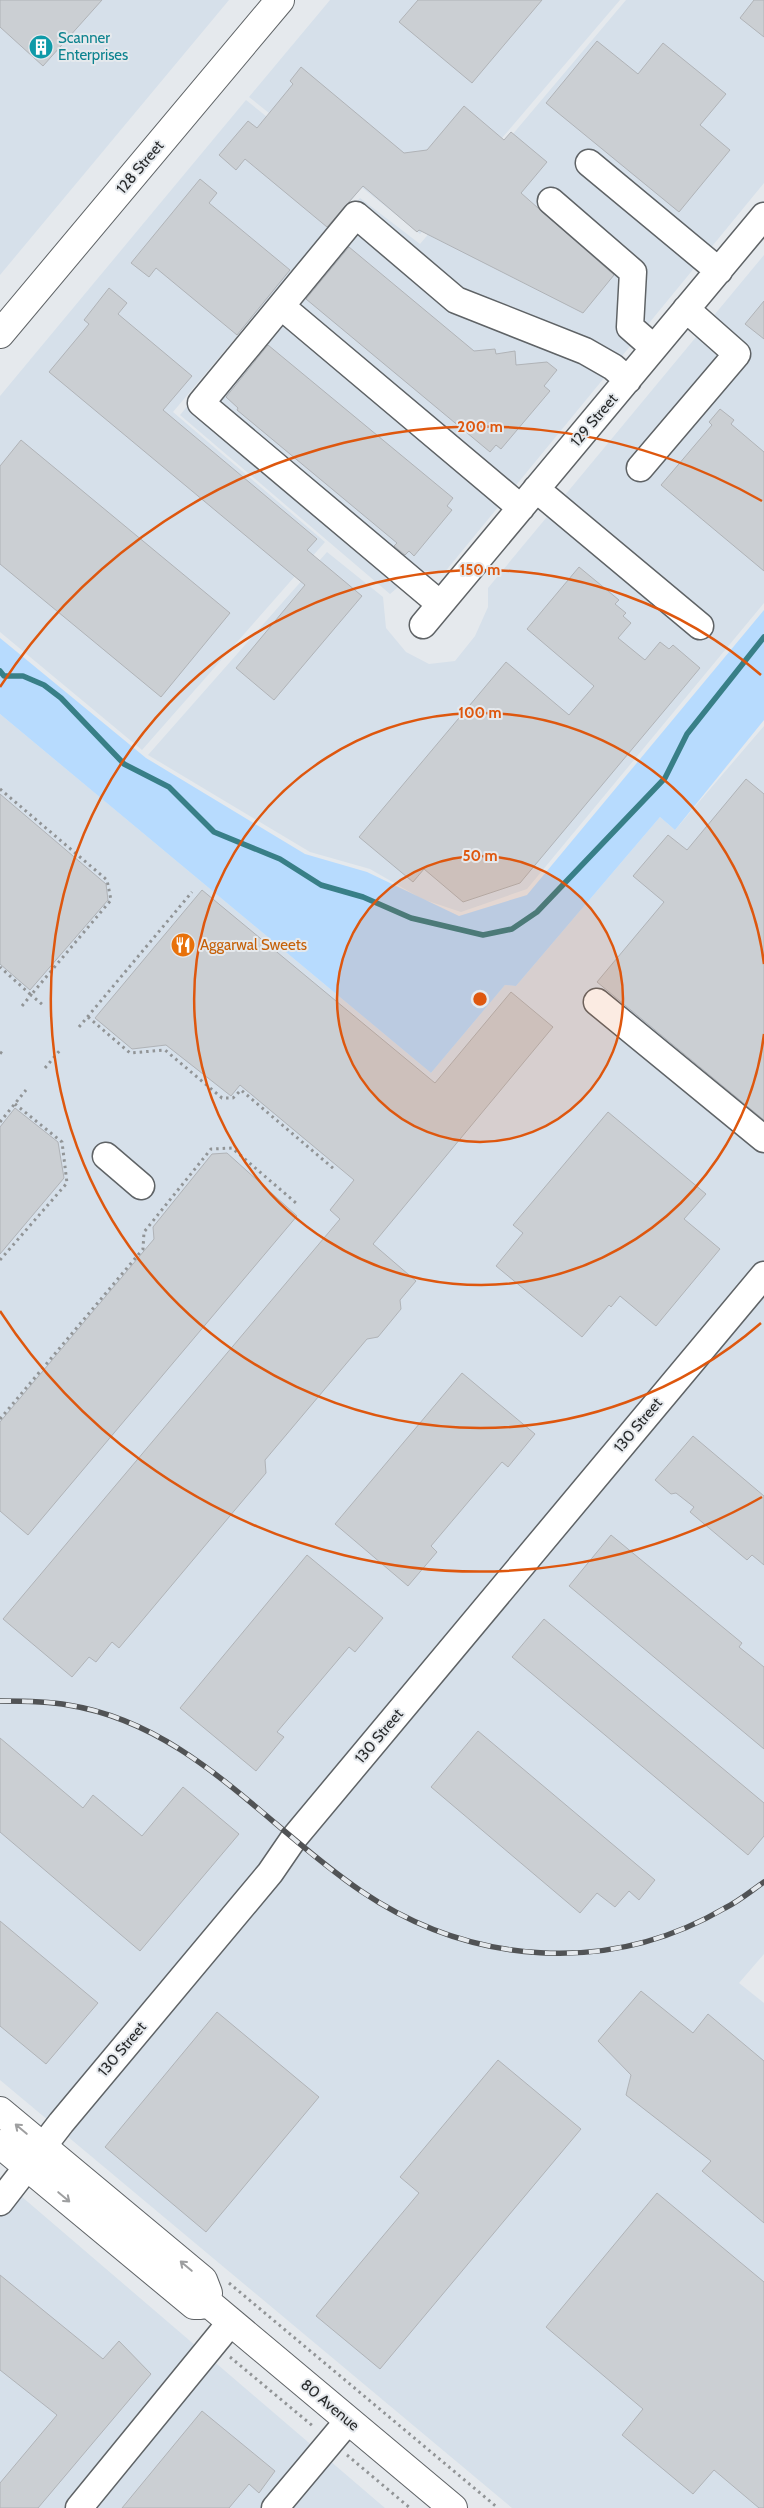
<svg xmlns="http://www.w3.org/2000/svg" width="764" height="2508" font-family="Cabin,sans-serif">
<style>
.built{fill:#d6e0ea}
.green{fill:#b7dbfe}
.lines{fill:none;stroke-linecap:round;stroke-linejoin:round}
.stream{stroke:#387f87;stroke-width:5.5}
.building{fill:#cbcfd3;stroke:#b0b3b7}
.minor-casing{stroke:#5f6366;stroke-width:29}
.major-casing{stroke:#5f6366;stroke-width:30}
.path{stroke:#919496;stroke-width:3;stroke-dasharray:2.5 4;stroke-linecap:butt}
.minor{stroke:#fff;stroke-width:26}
.major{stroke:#fff;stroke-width:28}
.rail-casing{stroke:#515355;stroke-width:5.5}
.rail{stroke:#e5e9ed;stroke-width:4;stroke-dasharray:11;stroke-linecap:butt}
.oneway{stroke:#9e9fa0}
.ring{fill:none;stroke:#de570e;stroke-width:2.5}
.labels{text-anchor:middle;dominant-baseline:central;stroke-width:4;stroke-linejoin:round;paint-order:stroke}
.culture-label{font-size:15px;fill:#0d838f;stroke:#e5e9ed;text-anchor:start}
.street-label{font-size:15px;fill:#282a2b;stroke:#e5e9ed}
.food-label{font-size:15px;fill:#c56008;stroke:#e5e9ed;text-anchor:start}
.centre{fill:#de570e;stroke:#e5e9ed;stroke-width:2.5}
.ring-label{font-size:15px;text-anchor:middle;font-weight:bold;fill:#de570e;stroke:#e5e9ed;stroke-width:4;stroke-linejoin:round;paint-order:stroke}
</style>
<rect width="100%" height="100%" fill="#e5e9ed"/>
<path class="built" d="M0,0H229L0,275Z
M330,0H620L420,234L249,97Z
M626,0H764V183L444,573L418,570L390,594L180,415L360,198L420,244Z
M246,100L359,191L173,412L325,542L142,750L0,632V396Z
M764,255V603L527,889L461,912L422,899L370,869L310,852L148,755L327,552L383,597L386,628L406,652L429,664L455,661L475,636L488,607V588Z
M0,714L431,1073L505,985L516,986L660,817L675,830L764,726V1954L739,1983L764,2003V2508H512L0,2080Z
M0,2178L385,2508H0Z"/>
<path class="green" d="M764,610V720L675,830L660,817L516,986L505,985L431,1073L0,714V638L146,758L305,854L367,872L459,916L527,895Z"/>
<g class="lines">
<path class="stream" d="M0,671L4,676H23L44,685L61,698L124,764L169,787L214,832L280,859L321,885L363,897L411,918L483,935L512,929L537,912L665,778L687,734L764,637"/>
</g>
<path class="building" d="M0,0H102L43,66L0,27Z
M418,0H542L472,83L399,22Z
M754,0H764V37L740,18Z
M597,41L638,74L663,43L726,94L700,125L730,150L679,212L546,103Z
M301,67L404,153L427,150L464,106L504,140L511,132L547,162L521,193L614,275L583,313L419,230L417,232L363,186L327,227L245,159L236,170L219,155L248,121L257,128L293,84L290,81Z
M200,179L217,193L209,203L290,270L237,335L156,268L149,277L131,263Z
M349,247L474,351L495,349L496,354L515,351L516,365L547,362L557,370L544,386L550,391L501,449L496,445L490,452L306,299Z
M109,288L127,303L118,314L192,376L163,410L317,539L307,550L362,596L274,700L236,668L305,585L49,372L89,324L84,320Z
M764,301V339L745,324Z
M268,345L453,498L447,506L452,510L414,556L409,551L405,555L394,546L397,543L237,410L238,408L226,397Z
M720,409L734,420L731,424L764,452V571L661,485L712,425L709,422Z
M21,440L230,613L161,697L0,564V466Z
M579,567L619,600L615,604L626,613L623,616L631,623L618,638L645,660L660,642L669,649L673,645L700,668L520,883L463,902L424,869L413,882L359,837L506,662L569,715L594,686L527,629Z
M746,779L764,794V1120L597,982L664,902L633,876L668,835L687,850Z
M0,794L106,884L108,900L30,990L0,964Z
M202,890L435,1083L511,992L553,1027L373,1244L416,1281L400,1300L401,1309L378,1337L367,1339L265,1460L266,1473L119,1648L112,1642L96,1662L89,1657L72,1677L3,1619L340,1219L330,1210L354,1180L240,1085L231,1096L166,1045L132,1049L95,1018Z
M15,1108L58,1142L64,1178L0,1254V1127Z
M608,1112L706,1194L684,1219L720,1249L656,1326L620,1296L611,1307L609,1305L582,1337L496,1266L523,1233L513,1225Z
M227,1153L297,1216L28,1535L0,1511V1422L154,1239L153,1227L212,1154Z
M462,1373L535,1434L508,1467L502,1462L431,1546L437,1552L408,1586L335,1524Z
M693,1436L764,1496V1565L752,1555L747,1560L690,1512L694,1507L676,1493L671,1494L655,1480Z
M611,1535L742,1643L739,1647L764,1667V1749L569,1586Z
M307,1555L383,1618L355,1652L349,1647L277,1732L284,1737L256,1771L180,1708Z
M544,1619L764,1803V1836L748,1855L512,1657Z
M478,1731L655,1880L639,1900L629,1891L615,1907L597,1893L580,1913L431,1787Z
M0,1738L83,1808L93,1795L142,1836L183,1787L239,1834L140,1951L0,1832Z
M0,1921L98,2003L46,2064L0,2026Z
M641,1991L693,2033L708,2014L764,2061V2223L702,2171L711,2161L626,2095L631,2075L598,2041Z
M217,2012L319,2097L206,2232L105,2147Z
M498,2060L581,2129L380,2369L316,2316L419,2193L400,2177Z
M657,2193L764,2282V2508H759L714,2470L693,2494L622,2435L643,2409L546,2327Z
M0,2275L103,2359L119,2341L151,2374L38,2508H0V2483L57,2415L0,2370Z
M202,2411L275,2471L259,2493L249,2484L229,2508H122Z"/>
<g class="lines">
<defs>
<path id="minor" d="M589,163L719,271
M551,201L633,272L630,327L654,348
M281,306L521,508
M640,468L737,354L686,309
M536,489L700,626
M440,604L201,403L356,215L456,300L585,351L613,367L628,380
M423,625L764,216
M597,1002L764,1139
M106,1156L141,1186
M0,2202L61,2123L270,1873L294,1838L764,1275
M79,2508L231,2322
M275,2508L348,2421"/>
<path id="major" d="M0,334L280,0
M0,2111L203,2280L208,2293L206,2301
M0,2144L194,2305H201L206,2301
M206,2301L453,2508"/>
</defs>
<use href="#minor" class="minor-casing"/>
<use href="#major" class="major-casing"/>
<path class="path" d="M0,789L107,880L111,900L31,995L0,967
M22,1006L31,995L43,1005
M88,1017L130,1053L165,1050L222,1098H233L241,1090L334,1169
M79,1027L192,892
M0,1052L3,1054
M45,1068L61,1049
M0,1122L26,1090
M0,1260L67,1183L62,1142L15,1104
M0,1419L143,1249L144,1232L211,1149L232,1148L296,1203
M229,2283L498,2508
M230,2357L314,2427
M347,2455L410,2508"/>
<use href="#minor" class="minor"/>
<use href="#major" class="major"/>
<defs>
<path id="rail" d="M0,1701C23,1701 46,1701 68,1705C189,1724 265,1826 361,1891C470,1965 609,1976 725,1908C739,1901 751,1891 764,1882"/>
</defs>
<use href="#rail" class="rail-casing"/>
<use href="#rail" class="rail"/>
</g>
<defs><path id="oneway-shaft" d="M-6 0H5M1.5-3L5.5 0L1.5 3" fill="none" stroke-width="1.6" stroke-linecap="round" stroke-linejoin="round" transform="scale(1.25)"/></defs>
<g class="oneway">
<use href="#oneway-shaft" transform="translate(21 2129) rotate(-140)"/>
<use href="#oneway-shaft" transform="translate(64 2197) rotate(40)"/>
<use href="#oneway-shaft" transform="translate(186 2266) rotate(-140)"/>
</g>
<circle cx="480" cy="999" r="143" fill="#de570e" fill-opacity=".12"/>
<g class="ring">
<circle cx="480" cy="999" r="143"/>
<path d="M764 1034A286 286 0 1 1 764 964"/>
<path d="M761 1323A429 429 0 1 1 761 675"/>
<path d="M762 1497A572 572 0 0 1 0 1311M0 687A572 572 0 0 1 762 501"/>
</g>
<defs>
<symbol id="building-disc" viewBox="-11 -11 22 22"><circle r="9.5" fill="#0f9aa8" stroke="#e5e9ed"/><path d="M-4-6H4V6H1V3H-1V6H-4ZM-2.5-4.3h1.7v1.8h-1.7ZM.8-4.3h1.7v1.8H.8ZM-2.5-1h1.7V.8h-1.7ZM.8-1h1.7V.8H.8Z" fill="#fff"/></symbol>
<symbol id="restaurant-disc" viewBox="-11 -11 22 22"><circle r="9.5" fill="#e8710a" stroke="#e5e9ed"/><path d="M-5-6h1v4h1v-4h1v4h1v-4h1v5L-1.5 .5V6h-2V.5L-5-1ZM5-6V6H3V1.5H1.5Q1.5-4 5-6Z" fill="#fff"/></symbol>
</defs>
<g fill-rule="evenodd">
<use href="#building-disc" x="27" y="33" width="28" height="28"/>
<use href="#restaurant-disc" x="169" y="931" width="28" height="28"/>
</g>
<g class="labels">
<g class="culture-label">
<text x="58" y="38">Scanner<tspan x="58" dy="17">Enterprises</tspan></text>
</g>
<g class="street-label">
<text transform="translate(140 167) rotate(-50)">128 Street</text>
<text transform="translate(594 420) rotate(-50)">129 Street</text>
<text transform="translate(638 1425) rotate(-50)">130 Street</text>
<text transform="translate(379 1736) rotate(-50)">130 Street</text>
<text transform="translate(122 2049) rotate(-50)">130 Street</text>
<text transform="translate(330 2405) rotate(40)">80 Avenue</text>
</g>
<g class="food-label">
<text x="200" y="945">Aggarwal Sweets</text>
</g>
</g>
<circle cx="480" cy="999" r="8" class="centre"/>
<g class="ring-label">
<text x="480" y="432">200 m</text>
<text x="480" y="575">150 m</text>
<text x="480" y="718">100 m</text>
<text x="480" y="861">50 m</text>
</g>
</svg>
